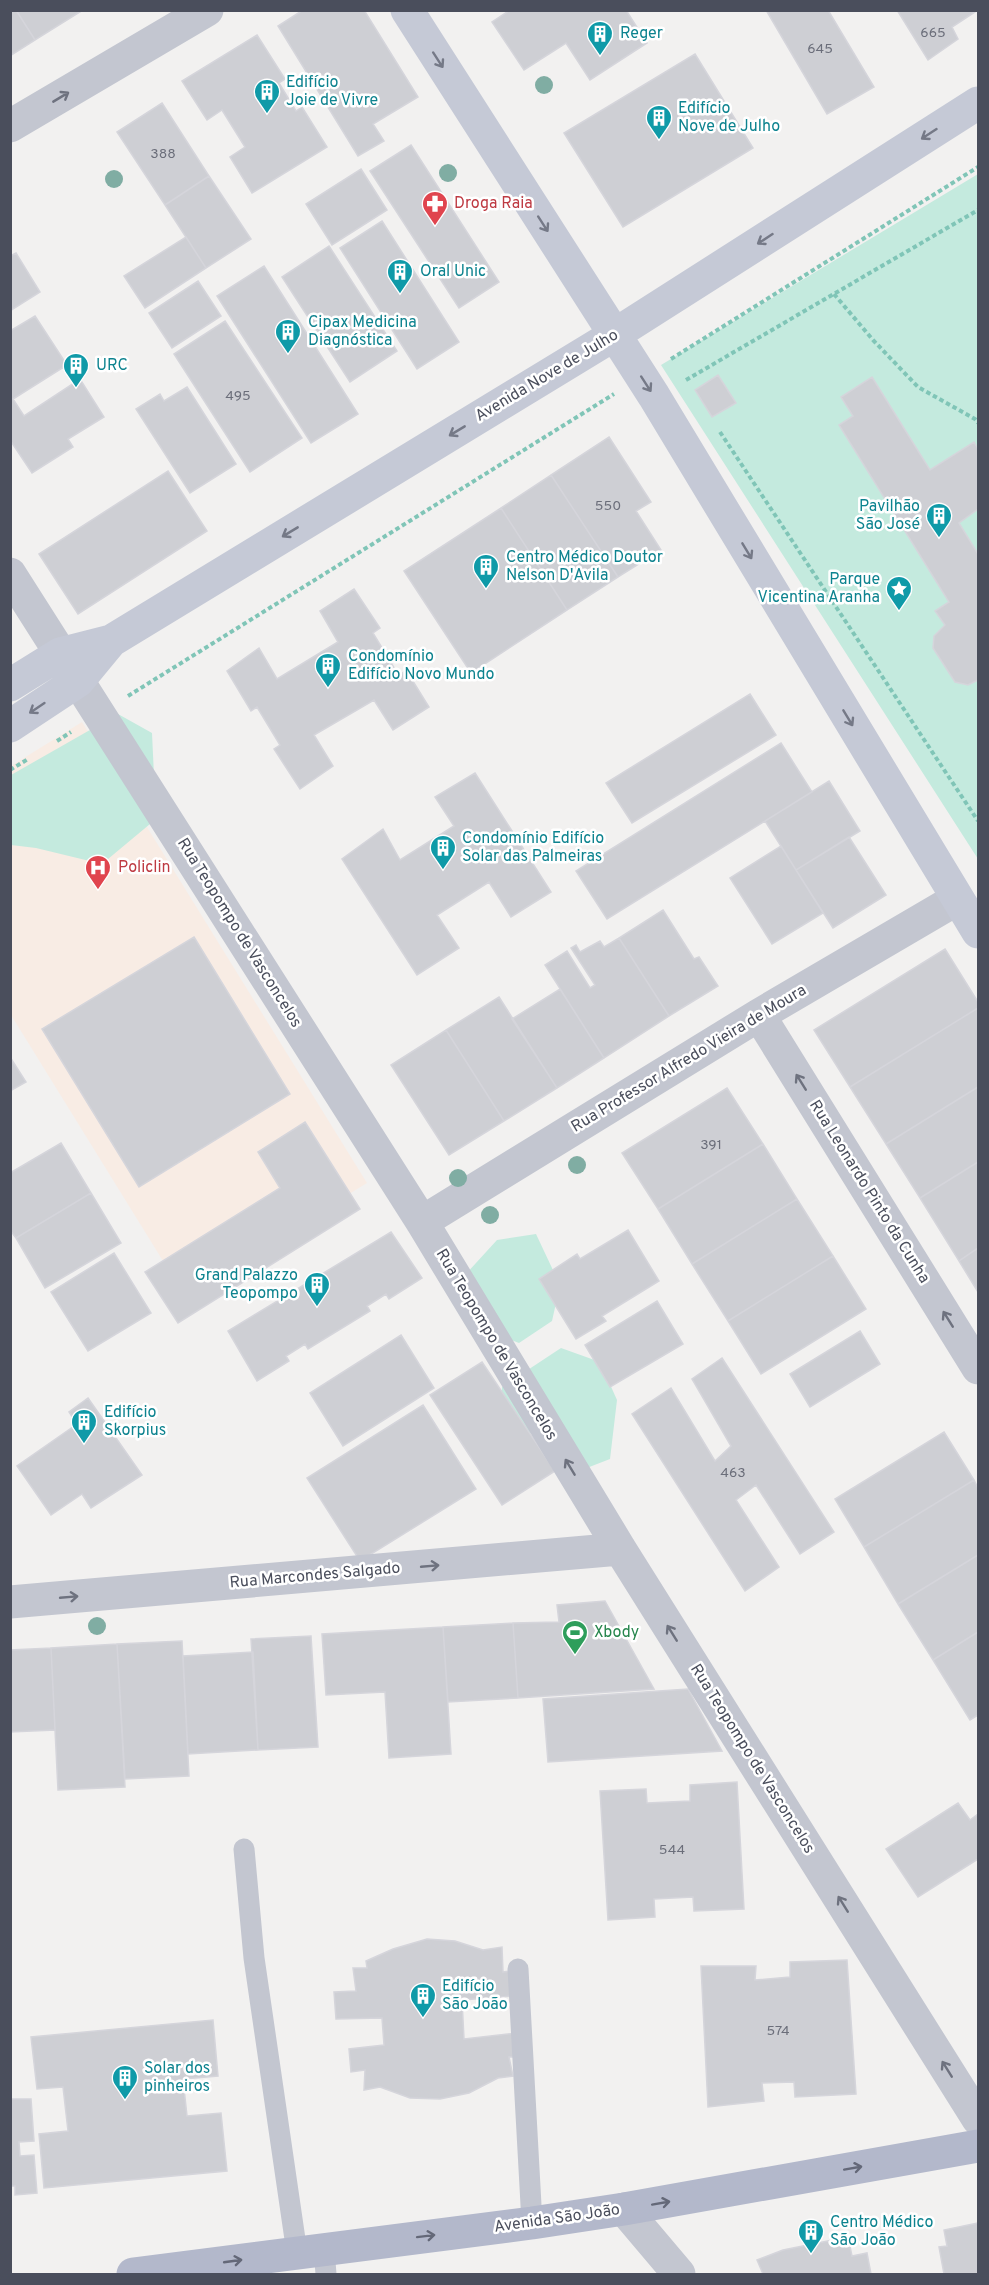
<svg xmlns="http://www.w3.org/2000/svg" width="989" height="2285" font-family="Overpass,sans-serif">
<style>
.medical{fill:#f8ece4}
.green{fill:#c4eade}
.building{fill:#cecfd4;stroke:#d5d5db;stroke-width:1.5}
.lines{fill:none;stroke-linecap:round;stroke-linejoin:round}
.path{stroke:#80c5b7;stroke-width:4;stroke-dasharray:4.5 3;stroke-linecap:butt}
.lane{stroke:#c3c6d0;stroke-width:21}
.street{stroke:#c3c6d0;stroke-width:33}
.secondary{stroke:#c5c9d6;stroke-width:33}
.primary{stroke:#b3b8cb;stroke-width:33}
.tree{fill:#80ada3}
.oneway{stroke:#757987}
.oneway2{stroke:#6e727f}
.oneway3{stroke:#646878}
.labels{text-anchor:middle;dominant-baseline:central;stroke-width:5;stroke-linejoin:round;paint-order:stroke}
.number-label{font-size:14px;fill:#6b6e7a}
.culture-label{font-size:16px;fill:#0d838f;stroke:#fff;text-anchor:start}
.health-label{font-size:16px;fill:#be3a42;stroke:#fff;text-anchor:start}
.street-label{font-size:16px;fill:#4a4e5c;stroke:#fff}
.leisure-label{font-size:16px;fill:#27864d;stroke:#fff;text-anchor:start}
</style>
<rect width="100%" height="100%" fill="#f2f1f0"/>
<path class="medical" d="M82,722L367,1183L184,1295L11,1015V766Z"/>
<path class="green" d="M978,174V859L661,365Z
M118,714L152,733L156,819L102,864L36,848L11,845V775Z
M536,1234L560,1285L552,1321L519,1343L488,1331L465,1275L497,1240Z
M561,1348L600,1362L617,1400L610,1459L579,1471L558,1442L501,1423L502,1387Z"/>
<path class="building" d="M10,10H16L35,40L10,56Z
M16,10H83L35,40Z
M303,10H364L418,97L373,124L384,141L358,156L278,26Z
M510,10H626L647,43L590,80L566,43L524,70L492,22Z
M766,10H828L874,87L827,114Z
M897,10H978L952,27L958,39L928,60Z
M257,35L285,79L279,83L296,111L302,107L327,147L252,193L230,157L245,147L222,110L207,120L182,81Z
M695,54L753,148L623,227L564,133Z
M162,103L209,176L165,205L117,132Z
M411,145L499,282L459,308L370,171Z
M361,169L387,210L332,245L306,204Z
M209,176L251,239L206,268L165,205Z
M382,221L459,342L417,369L340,248Z
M186,237L206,268L145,308L124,276Z
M329,246L397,351L350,382L282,277Z
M16,253L40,292L10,311V256Z
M264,266L358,414L311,443L217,296Z
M198,281L221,316L172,348L149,313Z
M35,316L67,365L13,399L24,416L80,379L104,417L68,439L73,447L32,473L10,440V331Z
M225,321L302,438L250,472L174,354Z
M718,375L736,403L712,417L695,390Z
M872,377L930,470L974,442L978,449V509L959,523L978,554V680L968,685L955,682L933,648L934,636L945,625L935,611L949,602L839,425L853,416L841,397Z
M187,387L236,464L190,493L136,409L160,394L164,401Z
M609,437L651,502L636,511L661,550L618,577L551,475Z
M168,471L207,531L78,614L39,554Z
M551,475L618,577L567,610L501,508Z
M501,508L567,610L471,673L404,571Z
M354,589L380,628L373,633L399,676L406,670L429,707L393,730L374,700L314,735L333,766L300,789L274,749L280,745L257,707L251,711L227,671L259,648L277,679L338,642L320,611Z
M750,694L776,735L632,823L606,783Z
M781,743L812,792L607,919L576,871Z
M475,773L551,892L511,917L489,882L437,915L459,948L417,975L342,859L383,829L400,860L454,826L435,797Z
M829,781L860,831L796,870L765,821Z
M849,837L886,895L833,928L796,870Z
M781,846L823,913L772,944L730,878Z
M663,910L694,959L699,957L718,986L669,1016L619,938Z
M194,937L290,1094L139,1187L42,1029Z
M619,938L669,1016L604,1058L545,965L567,951L590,988L595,985L571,948L576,945L580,952L600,941L604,947Z
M945,949L978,1002V1008L850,1087L814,1030Z
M560,989L604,1058L557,1088L512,1019Z
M499,997L557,1088L504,1121L446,1030Z
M978,1008V1087L886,1144L850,1087Z
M446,1030L504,1121L449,1155L391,1065Z
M10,1057L26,1082L10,1091Z
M978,1087V1162L920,1198L886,1144Z
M727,1088L763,1144L658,1209L622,1153Z
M305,1122L360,1209L178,1323L145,1272L280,1188L258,1152Z
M61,1143L91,1193L16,1238L10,1230V1173Z
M763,1144L797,1199L692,1264L658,1209Z
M978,1162V1248L959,1261L920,1198Z
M91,1193L121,1243L45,1288L16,1238Z
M797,1199L833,1256L728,1321L692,1264Z
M628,1230L659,1281L602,1316L606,1321L576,1339L539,1279L577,1254L580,1259Z
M391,1232L422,1278L389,1299L386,1294L367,1306L370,1311L308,1349L305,1344L286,1356L289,1361L257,1381L228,1331Z
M978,1248V1292L959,1261Z
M114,1253L151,1313L88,1351L51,1292Z
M833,1256L866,1309L761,1374L728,1321Z
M657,1301L683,1344L610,1387L585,1345Z
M860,1331L880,1364L810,1407L790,1374Z
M401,1335L434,1388L343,1446L310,1393Z
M722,1358L834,1532L800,1554L756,1485L736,1500L779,1567L745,1591L632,1414L671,1388L715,1461L731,1446L692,1379Z
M482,1362L555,1471L502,1505L430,1395Z
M88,1398L142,1475L91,1508L82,1494L51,1515L17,1466L77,1424L69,1412Z
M423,1405L476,1489L360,1561L307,1478Z
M944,1432L974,1480L864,1547L835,1499Z
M974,1480L978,1488V1555L898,1604L864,1547Z
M978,1555V1632L933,1660L898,1604Z
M605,1601L654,1689L518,1698L513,1623L559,1622L557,1605Z
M513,1623L518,1698L448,1702L443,1627Z
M443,1627L451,1754L389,1758L385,1692L326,1695L322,1634Z
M978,1632V1715L970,1720L933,1660Z
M311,1636L318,1747L258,1750L251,1639Z
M182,1641L189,1776L125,1779L117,1644Z
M117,1644L125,1787L58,1790L51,1648Z
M51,1648L55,1730L10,1732V1650Z
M253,1652L258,1750L188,1754L183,1656Z
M688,1689L722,1751L548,1762L543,1699Z
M737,1782L744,1909L694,1911L693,1897L654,1899L655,1917L608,1920L600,1791L646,1789L647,1803L690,1801V1785Z
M958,1803L970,1820L978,1814V1859L918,1897L886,1849Z
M427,1939L455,1941L483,1950L502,1947L503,1972L511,1971L512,1996L462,2000L464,2039L517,2033L519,2057H509L513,2076L498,2078L469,2093L440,2099L410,2098L380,2087L364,2090L365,2070L351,2072L349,2049L384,2045L382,2018L336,2019L334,1992L356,1991L353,1968H367L366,1961L393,1949Z
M847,1960L856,2094L795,2097L794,2082L762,2083L764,2101L708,2107L701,1966H756L755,1980L790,1977V1962Z
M213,2020L218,2076L183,2079L187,2116L221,2113L227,2171L44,2188L39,2134L68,2131L63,2087L37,2089L31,2037Z
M11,2099H31L34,2141L19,2142L20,2156L34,2155L37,2193L15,2195V2186H10Z
M978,2223V2274H944L939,2247L947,2246L944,2230Z
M848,2237L852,2256L867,2253L871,2274H763L757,2260L783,2250Z"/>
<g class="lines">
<path class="path" d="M834,294L873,340L918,387L975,419L978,423
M671,359L978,167
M686,380L978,210
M720,432L978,821
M128,696L614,394
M57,741L71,732
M10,770L28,759"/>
<path class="lane" d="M244,1849L254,1958L297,2253
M518,1969L532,2223
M324,2249L326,2274"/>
<path class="street" d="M10,126L207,10
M10,574L422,1222L620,1549L978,2119
M759,1015L978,1368
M422,1222L759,1015L957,899
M10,1602L620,1549
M624,2209L679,2274"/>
<path class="secondary" d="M407,10L654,396L978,932
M10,685L60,654L111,641L614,335L978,103
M10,726L78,681L111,641"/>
<path class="primary" d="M133,2274L532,2223L624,2209L978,2146"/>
</g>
<g class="tree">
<circle cx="544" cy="85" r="9"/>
<circle cx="448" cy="173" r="9"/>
<circle cx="114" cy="179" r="9"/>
<circle cx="577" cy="1165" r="9"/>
<circle cx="458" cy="1178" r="9"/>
<circle cx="490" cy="1215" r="9"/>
<circle cx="97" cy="1626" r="9"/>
</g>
<defs><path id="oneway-shaft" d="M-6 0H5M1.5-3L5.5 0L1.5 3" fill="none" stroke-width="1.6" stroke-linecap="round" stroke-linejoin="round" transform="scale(1.5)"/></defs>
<g class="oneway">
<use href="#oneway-shaft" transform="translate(438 60) rotate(57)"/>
<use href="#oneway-shaft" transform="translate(929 134) rotate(147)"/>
<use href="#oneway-shaft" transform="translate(543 224) rotate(57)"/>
<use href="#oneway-shaft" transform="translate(765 239) rotate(147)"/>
<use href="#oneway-shaft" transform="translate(646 384) rotate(57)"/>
<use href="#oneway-shaft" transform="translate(457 431) rotate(149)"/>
<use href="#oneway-shaft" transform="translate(290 532) rotate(149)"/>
<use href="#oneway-shaft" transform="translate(747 551) rotate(59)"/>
<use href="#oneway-shaft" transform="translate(37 708) rotate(146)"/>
<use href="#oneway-shaft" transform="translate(848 718) rotate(59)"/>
</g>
<g class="oneway2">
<use href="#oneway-shaft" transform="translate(61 97) rotate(-31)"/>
<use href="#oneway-shaft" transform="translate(801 1082) rotate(-122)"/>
<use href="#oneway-shaft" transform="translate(948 1319) rotate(-122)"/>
<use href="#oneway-shaft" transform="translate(570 1467) rotate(-121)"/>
<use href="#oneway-shaft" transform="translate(430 1566) rotate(-5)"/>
<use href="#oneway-shaft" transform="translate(69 1597) rotate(-5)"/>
<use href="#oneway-shaft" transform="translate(672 1633) rotate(-122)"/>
<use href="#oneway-shaft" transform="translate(843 1904) rotate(-122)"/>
<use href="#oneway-shaft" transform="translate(947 2069) rotate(-122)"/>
</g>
<g class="oneway3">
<use href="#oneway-shaft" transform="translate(853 2168) rotate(-10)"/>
<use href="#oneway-shaft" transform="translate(661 2203) rotate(-10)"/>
<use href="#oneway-shaft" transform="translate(426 2236) rotate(-7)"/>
<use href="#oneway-shaft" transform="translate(233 2261) rotate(-8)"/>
</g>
<defs>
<symbol id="building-pin" viewBox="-11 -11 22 30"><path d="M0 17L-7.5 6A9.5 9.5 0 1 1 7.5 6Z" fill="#0f9aa8" stroke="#fff"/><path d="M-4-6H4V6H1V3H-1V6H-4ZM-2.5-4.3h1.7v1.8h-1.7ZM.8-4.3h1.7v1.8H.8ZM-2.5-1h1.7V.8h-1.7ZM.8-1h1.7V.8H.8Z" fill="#fff"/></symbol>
<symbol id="pharmacy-pin" viewBox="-11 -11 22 30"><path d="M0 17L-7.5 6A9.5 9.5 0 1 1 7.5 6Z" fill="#e0444e" stroke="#fff"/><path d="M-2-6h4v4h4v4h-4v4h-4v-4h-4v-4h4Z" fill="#fff"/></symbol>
<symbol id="sight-pin" viewBox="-11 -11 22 30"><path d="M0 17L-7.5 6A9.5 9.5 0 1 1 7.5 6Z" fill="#0f9aa8" stroke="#fff"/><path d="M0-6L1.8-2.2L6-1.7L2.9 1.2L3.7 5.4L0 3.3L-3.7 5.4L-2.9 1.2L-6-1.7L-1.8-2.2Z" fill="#fff"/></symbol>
<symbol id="hospital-pin" viewBox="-11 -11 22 30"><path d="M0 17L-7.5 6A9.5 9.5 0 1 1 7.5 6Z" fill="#e0444e" stroke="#fff"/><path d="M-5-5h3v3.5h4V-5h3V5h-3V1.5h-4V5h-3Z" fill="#fff"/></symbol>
<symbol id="stadium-pin" viewBox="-11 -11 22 30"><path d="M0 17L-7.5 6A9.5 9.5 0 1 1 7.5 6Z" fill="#2e9e5b" stroke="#fff"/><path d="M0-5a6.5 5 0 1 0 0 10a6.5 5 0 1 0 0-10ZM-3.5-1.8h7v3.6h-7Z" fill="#fff"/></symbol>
</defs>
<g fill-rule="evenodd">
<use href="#building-pin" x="585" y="19" width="30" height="40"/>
<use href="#building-pin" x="252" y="77" width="30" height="40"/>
<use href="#building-pin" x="644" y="103" width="30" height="40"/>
<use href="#pharmacy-pin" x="420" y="189" width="30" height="40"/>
<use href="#building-pin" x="385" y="257" width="30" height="40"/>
<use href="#building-pin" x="273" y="317" width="30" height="40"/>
<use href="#building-pin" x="61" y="351" width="30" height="40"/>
<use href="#building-pin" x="924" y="501" width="30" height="40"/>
<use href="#building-pin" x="471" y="552" width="30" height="40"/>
<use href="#sight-pin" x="884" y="574" width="30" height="40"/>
<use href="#building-pin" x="313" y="651" width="30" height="40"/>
<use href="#building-pin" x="428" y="833" width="30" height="40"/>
<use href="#hospital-pin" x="83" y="853" width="30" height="40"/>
<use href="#building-pin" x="302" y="1270" width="30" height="40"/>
<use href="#building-pin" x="69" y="1407" width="30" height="40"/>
<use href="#stadium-pin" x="560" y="1618" width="30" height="40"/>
<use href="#building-pin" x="408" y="1981" width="30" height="40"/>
<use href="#building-pin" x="110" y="2063" width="30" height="40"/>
<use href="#building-pin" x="796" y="2217" width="30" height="40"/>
</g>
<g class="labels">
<g class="number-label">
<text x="933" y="33">665</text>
<text x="820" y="49">645</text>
<text x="163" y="154">388</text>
<text x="238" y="396">495</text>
<text x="608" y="506">550</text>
<text x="711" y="1145">391</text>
<text x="733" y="1473">463</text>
<text x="672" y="1850">544</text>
<text x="778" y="2031">574</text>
</g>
<g class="culture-label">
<text x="620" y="34">Reger</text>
<text x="286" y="83">Edifício<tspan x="286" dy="18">Joie de Vivre</tspan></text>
<text x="678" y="109">Edifício<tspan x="678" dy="18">Nove de Julho</tspan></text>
<text x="420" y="272">Oral Unic</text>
<text x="308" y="323">Cipax Medicina<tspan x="308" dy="18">Diagnóstica</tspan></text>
<text x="96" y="366">URC</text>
<text x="920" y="507" text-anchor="end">Pavilhão<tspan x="920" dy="18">São José</tspan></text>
<text x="506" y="558">Centro Médico Doutor<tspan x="506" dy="18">Nelson D'Avila</tspan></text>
<text x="880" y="580" text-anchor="end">Parque<tspan x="880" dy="18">Vicentina Aranha</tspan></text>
<text x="348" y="657">Condomínio<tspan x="348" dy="18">Edifício Novo Mundo</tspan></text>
<text x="462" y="839">Condomínio Edifício<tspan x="462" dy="18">Solar das Palmeiras</tspan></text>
<text x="298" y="1276" text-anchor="end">Grand Palazzo<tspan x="298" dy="18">Teopompo</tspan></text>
<text x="104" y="1413">Edifício<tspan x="104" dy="18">Skorpius</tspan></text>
<text x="442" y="1987">Edifício<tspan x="442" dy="18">São João</tspan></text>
<text x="144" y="2069">Solar dos<tspan x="144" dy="18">pinheiros</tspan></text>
<text x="830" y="2223">Centro Médico<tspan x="830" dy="18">São João</tspan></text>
</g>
<g class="health-label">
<text x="454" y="204">Droga Raia</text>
<text x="118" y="868">Policlin</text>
</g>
<g class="street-label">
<text transform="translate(547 376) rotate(-31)">Avenida Nove de Julho</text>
<text transform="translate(239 933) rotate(58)">Rua Teopompo de Vasconcelos</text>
<text transform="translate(689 1059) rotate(-31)">Rua Professor Alfredo Vieira de Moura</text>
<text transform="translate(869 1192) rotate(58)">Rua Leonardo Pinto da Cunha</text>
<text transform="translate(496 1345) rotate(59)">Rua Teopompo de Vasconcelos</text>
<text transform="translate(315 1576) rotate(-5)">Rua Marcondes Salgado</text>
<text transform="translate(752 1759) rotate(58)">Rua Teopompo de Vasconcelos</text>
<text transform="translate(557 2219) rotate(-8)">Avenida São João</text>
</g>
<g class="leisure-label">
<text x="594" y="1633">Xbody</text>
</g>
</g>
<rect width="989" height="2285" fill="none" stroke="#4a4e5c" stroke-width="24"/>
</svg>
